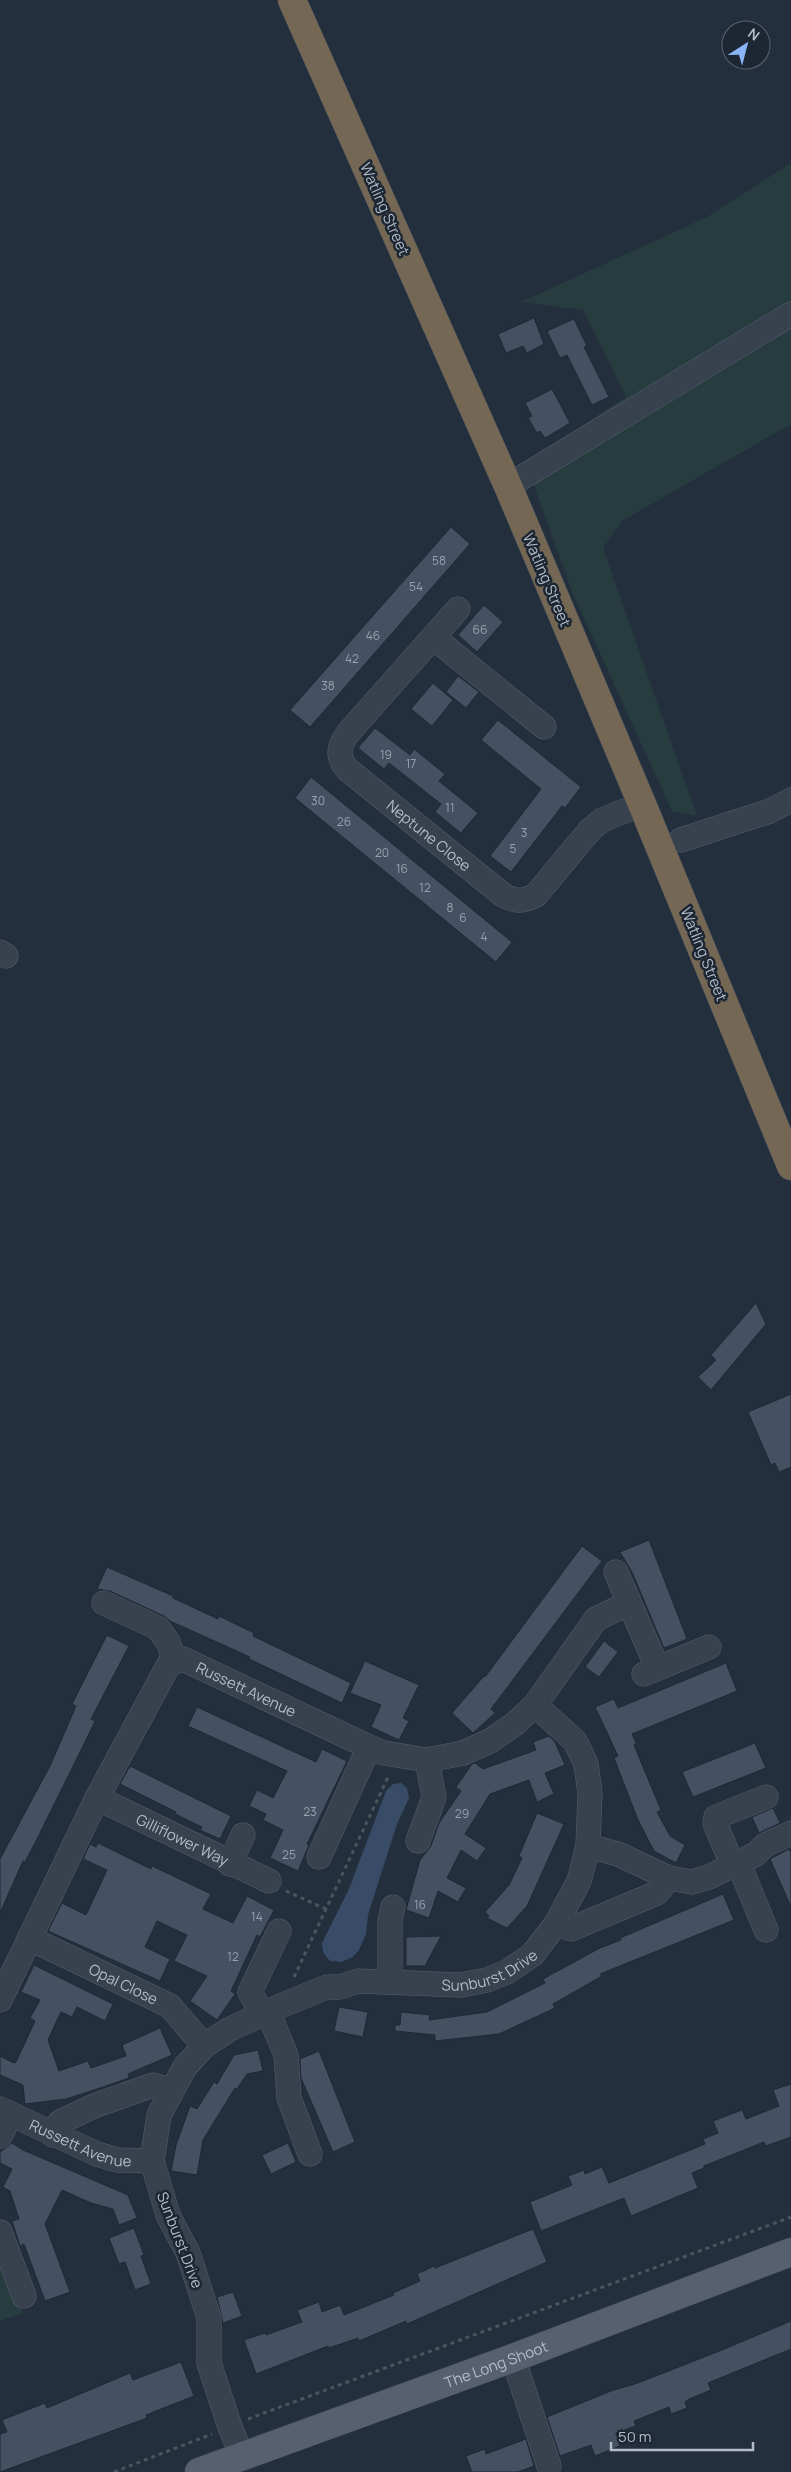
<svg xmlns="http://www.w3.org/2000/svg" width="791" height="2472" font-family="Manrope,sans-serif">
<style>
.green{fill:#263c3f}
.water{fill:#394c67}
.building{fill:#455162;stroke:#1f2835}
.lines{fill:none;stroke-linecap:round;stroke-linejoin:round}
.minor-casing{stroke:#565f6c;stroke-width:25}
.major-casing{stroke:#414a57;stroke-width:29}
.highway-casing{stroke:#434c59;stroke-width:29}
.path{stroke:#44595c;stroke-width:3;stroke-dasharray:4 4;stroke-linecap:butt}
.minor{stroke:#38414e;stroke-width:24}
.major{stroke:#56606e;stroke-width:28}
.highway{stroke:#746855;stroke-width:28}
.labels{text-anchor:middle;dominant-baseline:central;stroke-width:5;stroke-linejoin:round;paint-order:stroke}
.number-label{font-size:12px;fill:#98a1af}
.street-label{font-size:15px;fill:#b4bcc9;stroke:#1d2633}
</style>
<rect width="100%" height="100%" fill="#242f3e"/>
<path class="green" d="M791,163V424L622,521L603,548L697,816L672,811L572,592L526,463L626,397L583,310L521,302L707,217Z
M0,2256L23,2313L0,2321Z"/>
<path class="water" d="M401,1783L407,1788L409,1798L397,1824L368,1915L366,1934L359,1950L353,1957L341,1962L330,1961L323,1952L322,1943L349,1889L386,1791L393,1784Z"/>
<path class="building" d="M534,318L544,344L527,353L523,346L506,353L498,334Z
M574,319L587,346L584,347L609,397L592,405L567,355L560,358L547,331Z
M552,389L570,423L545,438L540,431L537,433L528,418L532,416L525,403Z
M451,527L470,544L310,727L290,710Z
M484,605L503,622L477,652L458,635Z
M458,676L479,692L466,708L446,692Z
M433,683L453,700L432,726L411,709Z
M498,720L581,787L565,808L562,806L511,872L490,856L541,789L481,740Z
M375,728L410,755L414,749L445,774L439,781L478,813L461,833L435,812L441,804L389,763L384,769L358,748Z
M311,777L512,942L496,962L295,798Z
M756,1303L766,1324L711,1390L698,1377L716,1360L711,1355Z
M791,1394V1467L779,1472L775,1463L771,1465L748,1412Z
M649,1540L687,1639L664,1648L632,1572L620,1552Z
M582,1546L602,1561L491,1709L495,1713L473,1733L452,1713L484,1676L485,1677Z
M107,1567L173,1596V1598L218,1619L219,1616L254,1633L253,1636L351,1683L342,1703L249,1659L250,1657L170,1621L164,1616L110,1591L97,1589Z
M107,1635L129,1646L91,1719L95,1721L86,1740L37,1839L25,1862L23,1861L0,1913V1859L50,1766L76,1706L72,1704Z
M604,1641L618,1652L599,1677L585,1667Z
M365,1661L419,1685L403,1718L409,1721L399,1740L371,1727L381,1705L350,1693Z
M726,1663L737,1691L632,1734L636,1743L634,1745L661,1810L657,1812L670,1836L685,1845L676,1863L654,1851L638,1820L614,1758L618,1756L595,1707L614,1699L618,1708Z
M197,1707L316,1762L322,1749L347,1761L307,1844L309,1845L298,1871L270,1858L283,1830L263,1820L266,1814L249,1806L257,1790L273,1798L287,1771L188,1726Z
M549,1736L555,1742L565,1765L545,1773L554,1794L537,1802L529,1780L490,1794L465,1834L486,1848L477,1861L461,1850L447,1878L466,1888L458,1902L438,1891L429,1918L406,1910L420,1860L431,1846L439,1823L461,1791L456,1787L472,1764L475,1763L483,1769L536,1750L533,1742Z
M755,1743L766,1768L693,1797L682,1772Z
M130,1766L231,1816L220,1839L200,1830L202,1827L175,1814L176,1812L120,1784Z
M773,1808L780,1823L759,1833L752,1817Z
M537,1813L564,1824L527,1906L507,1928L487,1918L489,1916L485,1912L509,1885L522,1858L519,1856Z
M98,1843L151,1869L152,1866L211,1894L203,1909L233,1923L247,1896L274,1910L260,1937L257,1935L231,1991L235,1994L217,2020L190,2001L207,1976L174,1961L187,1935L157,1921L145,1947L170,1959L160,1981L48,1931L62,1903L86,1915L107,1870L83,1859L90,1844L96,1847Z
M789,1849L791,1853V1907L770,1859Z
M723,1894L734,1920L600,1974L602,1976L553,2004L555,2008L499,2034L435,2041V2035L395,2031V2025H400L401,2012L430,2015L429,2020L487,2012L545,1983L543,1979L600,1948L621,1940L620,1938Z
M441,1936L425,1966H406V1937Z
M34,1965L113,2004L105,2021L77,2007L72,2017L61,2012L48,2040L59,2071L88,2061L91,2068L126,2056L122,2045L160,2028L172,2055L128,2074L129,2078L106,2086L66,2099L25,2104L23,2085L0,2075V2056L14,2063L16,2062L35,2021L30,2018L40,2000L21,1992Z
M339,2007L368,2012L363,2037L334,2031Z
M258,2050L263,2071L247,2074L237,2089L235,2088L203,2140L197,2175L171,2171L176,2145L190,2106L197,2109L214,2082L217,2084L234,2055Z
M319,2051L355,2142L333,2152L301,2078L300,2059Z
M791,2084V2137L766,2146L764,2142L704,2166V2168L692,2173L698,2188L631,2216L624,2198L541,2231L530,2202L572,2185L568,2176L584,2170L585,2174L602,2167L609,2183L705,2144L703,2139L718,2133L713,2121L742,2110L746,2119L779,2106L773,2090Z
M12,2143L23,2150L128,2195L137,2218L119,2225L113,2209L91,2203L62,2190L45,2224L70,2292L45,2301L24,2244L20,2246L12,2221L19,2219L10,2191L3,2187L12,2169L0,2163V2152Z
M288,2143L296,2162L271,2174L262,2155Z
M134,2228L144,2255L141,2256L151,2284L135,2290L125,2262L119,2264L109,2238Z
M533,2229L547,2262L407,2324L406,2321L359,2341L358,2338L329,2348L328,2346L256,2374L244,2340L265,2333L266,2335L302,2322L297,2310L319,2302L322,2312L340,2305L344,2315L394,2295L393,2293L420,2281L417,2274L434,2266L435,2268Z
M233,2292L242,2316L223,2323L217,2297Z
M791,2321V2349L708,2383L711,2390L689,2399L685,2402L687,2408L671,2414L669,2407L634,2421L636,2426L616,2433L620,2446L595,2456L591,2445L560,2456L547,2417L611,2391L638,2383L722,2350Z
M181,2362L194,2396L146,2415L147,2418L0,2472V2434L7,2432L2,2420L45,2403L47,2408L130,2373L133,2380Z
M526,2439L534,2466L518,2472H472L466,2456L485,2449L486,2454Z"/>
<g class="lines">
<defs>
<g id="minor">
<path d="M508,486L791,314"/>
<path id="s1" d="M458,609L348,733C339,746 336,756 347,769L503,895C516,902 523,902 536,895L590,830L602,820L642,804"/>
<path d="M434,638L544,727"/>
<path d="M681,840L770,811L791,800"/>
<path d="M0,952L6,956"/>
<path d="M616,1572L657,1667"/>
<path d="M104,1603L158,1628L168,1642L175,1661"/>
<path d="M644,1674L709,1647"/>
<path id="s2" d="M97,1798L269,1881"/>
<path d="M418,1841L434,1797L427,1760"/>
<path d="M588,1846L618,1854L669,1878L692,1882L709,1877L756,1854L765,1845L791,1833"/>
<path d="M319,1857L369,1747"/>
<path d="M738,1862L766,1930"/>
<path d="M230,1864L243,1835"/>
<path d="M732,1864L715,1823L716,1817L766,1797"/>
<path d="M556,1924L571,1929L657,1893L669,1878"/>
<path id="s3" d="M29,1938L170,2006L204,2046"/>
<path d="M390,1982V1921L393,1907"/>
<path id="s4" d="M0,2000L97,1798L169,1664L183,1659L369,1747L384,1753L427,1760L463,1753L490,1741L516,1723L535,1705L596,1619L629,1603"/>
<path d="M268,2012L286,2055L289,2098L310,2154"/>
<path d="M262,2014L250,1992L279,1931"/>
<path id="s5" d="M0,2109L97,2154L117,2160L152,2161"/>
<path d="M53,2135L60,2122L94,2106L153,2085L171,2090"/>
<path d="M0,2136L11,2115"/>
<path d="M0,2232L24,2296"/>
<path d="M513,2358L549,2466"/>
<path id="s6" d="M242,2456L230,2427L209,2363V2318L188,2253L168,2215L152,2161L159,2115L185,2067L204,2046L230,2029L280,2006L327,1987H340L358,1981L461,1985L487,1980L507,1972L532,1955L556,1924L579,1881L588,1846L590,1793L586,1764L575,1741L535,1705"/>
</g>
<g id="major">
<path id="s7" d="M199,2472L513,2358L791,2252"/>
</g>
<path id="highway" d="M292,0L508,486L642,804L791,1166"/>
</defs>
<use href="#minor" class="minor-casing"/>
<use href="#major" class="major-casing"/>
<use href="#highway" class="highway-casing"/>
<path class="path" d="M286,1891L326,1909
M294,1977L389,1775
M248,2419L791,2217
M114,2472L212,2434"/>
<use href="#minor" class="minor"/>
<use href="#major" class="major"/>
<use href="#highway" class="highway"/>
</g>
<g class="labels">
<g class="number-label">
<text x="439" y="560">58</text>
<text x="416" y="586">54</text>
<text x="480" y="629">66</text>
<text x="373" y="635">46</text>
<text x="352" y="658">42</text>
<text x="328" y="685">38</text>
<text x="386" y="754">19</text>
<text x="411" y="763">17</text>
<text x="318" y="800">30</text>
<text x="450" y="807">11</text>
<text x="344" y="821">26</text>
<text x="524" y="832">3</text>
<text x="513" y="848">5</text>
<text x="382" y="852">20</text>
<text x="402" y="868">16</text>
<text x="425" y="887">12</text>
<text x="450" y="907">8</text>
<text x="463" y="917">6</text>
<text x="484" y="936">4</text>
<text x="310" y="1811">23</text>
<text x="462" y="1813">29</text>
<text x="289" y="1854">25</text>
<text x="420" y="1904">16</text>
<text x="257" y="1916">14</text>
<text x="233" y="1956">12</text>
</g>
<g class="street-label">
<text transform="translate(385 209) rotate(66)">Watling Street</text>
<text transform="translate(547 580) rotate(67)">Watling Street</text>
<text stroke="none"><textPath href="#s1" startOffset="311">Neptune Close</textPath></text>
<text transform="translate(704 954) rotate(68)">Watling Street</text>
<text stroke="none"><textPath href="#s4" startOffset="461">Russett Avenue</textPath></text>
<text stroke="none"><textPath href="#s2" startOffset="95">Gilliflower Way</textPath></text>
<text stroke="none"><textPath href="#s6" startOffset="744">Sunburst Drive</textPath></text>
<text stroke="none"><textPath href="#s3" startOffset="105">Opal Close</textPath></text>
<text stroke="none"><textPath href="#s5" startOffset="88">Russett Avenue</textPath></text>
<text transform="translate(180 2240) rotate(69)">Sunburst Drive</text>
<text stroke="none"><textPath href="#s7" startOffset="316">The Long Shoot</textPath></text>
</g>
</g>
<g transform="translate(746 45) rotate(36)"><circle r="24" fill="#1d2633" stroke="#59626f"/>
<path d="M0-4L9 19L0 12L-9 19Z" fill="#8ab4f8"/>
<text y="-8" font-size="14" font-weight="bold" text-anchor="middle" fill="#b4bcc9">N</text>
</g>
<path d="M611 2442v8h142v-8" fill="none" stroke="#b4bcc9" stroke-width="2.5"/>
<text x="618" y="2442" font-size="15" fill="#b4bcc9" stroke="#1d2633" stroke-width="4" paint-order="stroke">50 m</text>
</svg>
